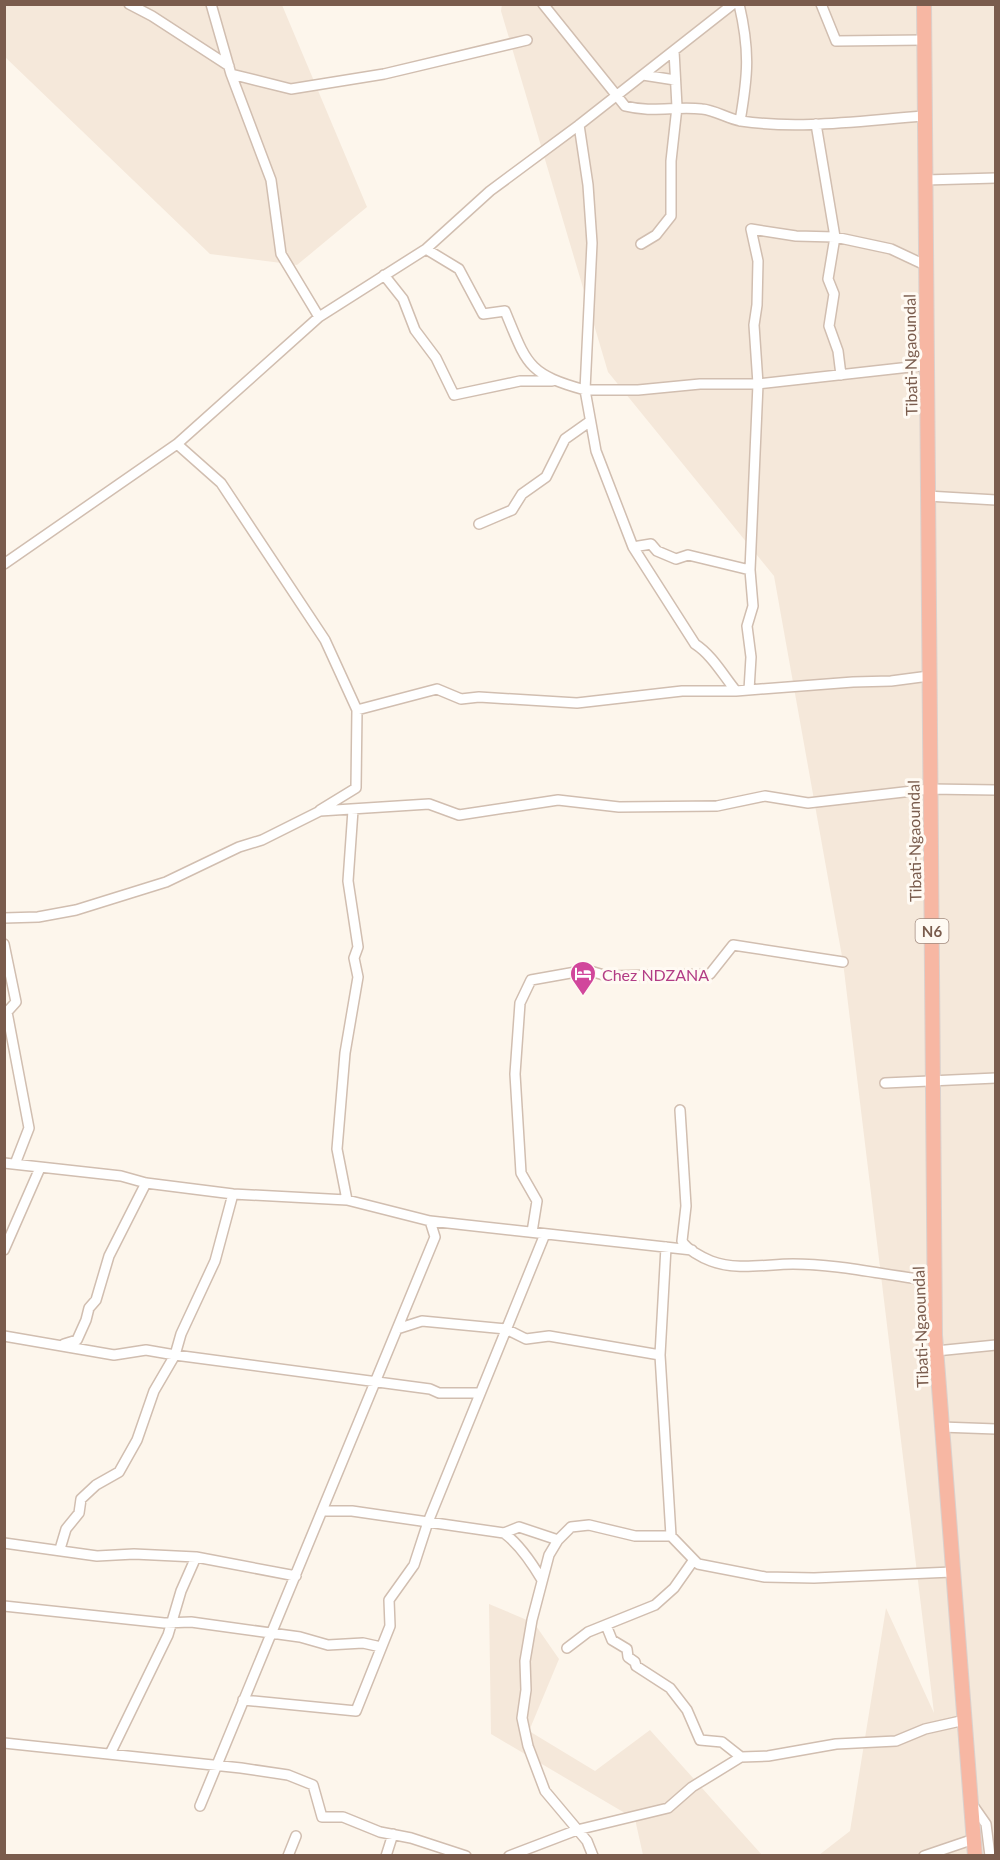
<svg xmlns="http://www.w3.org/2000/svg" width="1000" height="1860" font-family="Lato,sans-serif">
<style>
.residential{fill:#f5e8da}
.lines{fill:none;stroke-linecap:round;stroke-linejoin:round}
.minor-casing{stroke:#d1beb0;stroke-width:12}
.highway-casing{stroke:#dad1cd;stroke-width:16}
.minor{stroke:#fff;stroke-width:9}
.highway{stroke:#f7b7a3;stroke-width:14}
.labels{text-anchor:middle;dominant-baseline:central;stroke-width:6;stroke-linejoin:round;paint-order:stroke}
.shield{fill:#fffaf3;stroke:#a28b7f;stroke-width:1.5}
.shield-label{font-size:15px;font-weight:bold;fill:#7a5c4d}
.street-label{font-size:16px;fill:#7a5c4d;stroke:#fffaf3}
.hotel-label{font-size:16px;fill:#b23c85;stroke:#fffaf3;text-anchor:start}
</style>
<rect width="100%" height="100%" fill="#fdf6ec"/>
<path class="residential" d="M502,4L995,5V1855H819L850,1831L886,1608L934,1713L843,962L774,576L608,372L501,11Z
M4,5H282L367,207L297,265L210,254L5,57Z
M489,1604L534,1623L559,1659L529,1731L595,1771L650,1730L762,1855H643L635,1819L491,1734Z"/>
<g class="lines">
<defs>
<path id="minor" d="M129,4L152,16L229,66
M211,4L231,74L271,180L281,254L319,317
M543,4L625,106C652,113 675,106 702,109C715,110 728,119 741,121C801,130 865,120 925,116
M739,4C750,51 748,75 740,121
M821,4L836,41L924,40
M231,74L291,89L384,74L527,40
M643,75L675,80
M816,124L835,237L828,279L834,294L829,326L838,351L841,375
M579,125L588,185L592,243L585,390H638L700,384H758L928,365
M925,180L996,178
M641,244L656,235L671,216V161L677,107L674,51
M426,249L459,269L483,314L505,311C527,364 527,374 585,390L596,451L633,547L695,644C712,655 723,675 736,691
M384,275L403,299L415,330L436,358L454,395L520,381H552
M177,444L221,483L325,640L357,710L356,788L320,810
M927,496L996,500
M479,524L512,510L522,494L546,477L565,439L589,422
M633,547L651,544L657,551L676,559L688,555L750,570
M4,564L177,444L319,317L426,249L490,191L579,125L733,4
M749,690L751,657L747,626L753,606L750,570L758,384L754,325L757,305L758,261L751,229L796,236L835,237L891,249L925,265
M357,710L437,689L461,699L479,697L577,703L682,691H736L853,682L891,681L929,676
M4,918L38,917L76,910L166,882L239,847L262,840L320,811L429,804L459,815L558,800L619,807L717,806L765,796L808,803L930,789L996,790
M4,944L16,1002L7,1012L29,1128L15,1164
M885,1083L996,1078
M680,1110L686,1206L682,1241C686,1249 703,1258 711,1261C738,1271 766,1264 793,1264C840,1264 888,1276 935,1281
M4,1163L121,1176L146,1183L233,1194L347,1200L430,1221L692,1250
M347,1200L337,1149L345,1053L358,977L354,958L358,947L348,881L353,810
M532,1232L537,1201L521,1173L515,1074L520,1003L531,980L587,970L607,976L710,974L733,945L843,962
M666,1247L660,1355L671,1536
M4,1250L40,1168
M397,1329L422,1321L506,1329L526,1339L549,1336L660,1355
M4,1336L114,1355L146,1350L175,1355L430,1389L439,1393H480
M64,1344L77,1340L86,1320L89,1308L96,1300L109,1256L146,1183
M936,1351L996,1345
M941,1427L996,1429
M324,1511H352L504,1533C519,1544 532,1563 542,1580
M504,1533L519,1527L558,1540
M4,1543L97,1556L134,1554L196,1557L296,1576
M60,1549L66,1529L79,1513L81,1499L96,1485L119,1472L137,1440L154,1391L175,1355L181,1334L215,1261L233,1194
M4,1606L164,1623L191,1622L300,1637L328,1645L363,1643L381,1647
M606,1625L612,1640L627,1649L628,1657L635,1662L636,1666L670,1688L687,1710L700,1740L722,1742L741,1757
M567,1648L588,1632L655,1605L674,1588L693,1561
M243,1700L356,1711L390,1626L389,1600L414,1565L428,1522L545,1234
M4,1743L241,1768L288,1775L313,1785L322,1817H343L380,1832L411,1838L466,1856
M110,1754L168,1635L181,1591L196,1557
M972,1804L986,1824L990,1856
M200,1806L435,1237L430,1221
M288,1856L296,1836
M386,1856L393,1834
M509,1856L577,1830L668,1808L692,1787L741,1757L768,1756L836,1744L896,1741L925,1729L965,1720
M593,1856L587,1841L545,1791L528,1746L522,1718L526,1690L525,1661L532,1620L549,1555L558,1540L571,1527L589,1525L635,1536H671L698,1564L765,1577L814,1578L952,1572
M924,1856L974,1839"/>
<path id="highway" d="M924,4L935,1335L975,1856"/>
</defs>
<use href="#minor" class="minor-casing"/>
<use href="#highway" class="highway-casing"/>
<use href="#minor" class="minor"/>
<use href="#highway" class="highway"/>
</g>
<defs>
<symbol id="hotel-pin" viewBox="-11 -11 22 30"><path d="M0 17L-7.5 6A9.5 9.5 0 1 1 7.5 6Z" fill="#d1479c" stroke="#fffaf3"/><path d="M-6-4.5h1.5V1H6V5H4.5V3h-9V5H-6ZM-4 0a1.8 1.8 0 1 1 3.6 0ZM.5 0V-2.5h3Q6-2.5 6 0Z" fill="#fff"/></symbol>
</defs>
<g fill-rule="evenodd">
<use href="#hotel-pin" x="568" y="959" width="30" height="40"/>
</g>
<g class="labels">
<rect class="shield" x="915.5" y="919" width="33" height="24" rx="4.5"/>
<g class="shield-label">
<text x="932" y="931">N6</text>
</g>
<g class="street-label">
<text transform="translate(910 355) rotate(-91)">Tibati-Ngaoundal</text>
<text transform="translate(914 841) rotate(-91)">Tibati-Ngaoundal</text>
<text transform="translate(920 1327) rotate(-92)">Tibati-Ngaoundal</text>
</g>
<g class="hotel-label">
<text x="602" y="974">Chez NDZANA</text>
</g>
</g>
<rect width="1000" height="1860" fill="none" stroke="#7a5c4d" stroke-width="12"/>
</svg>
